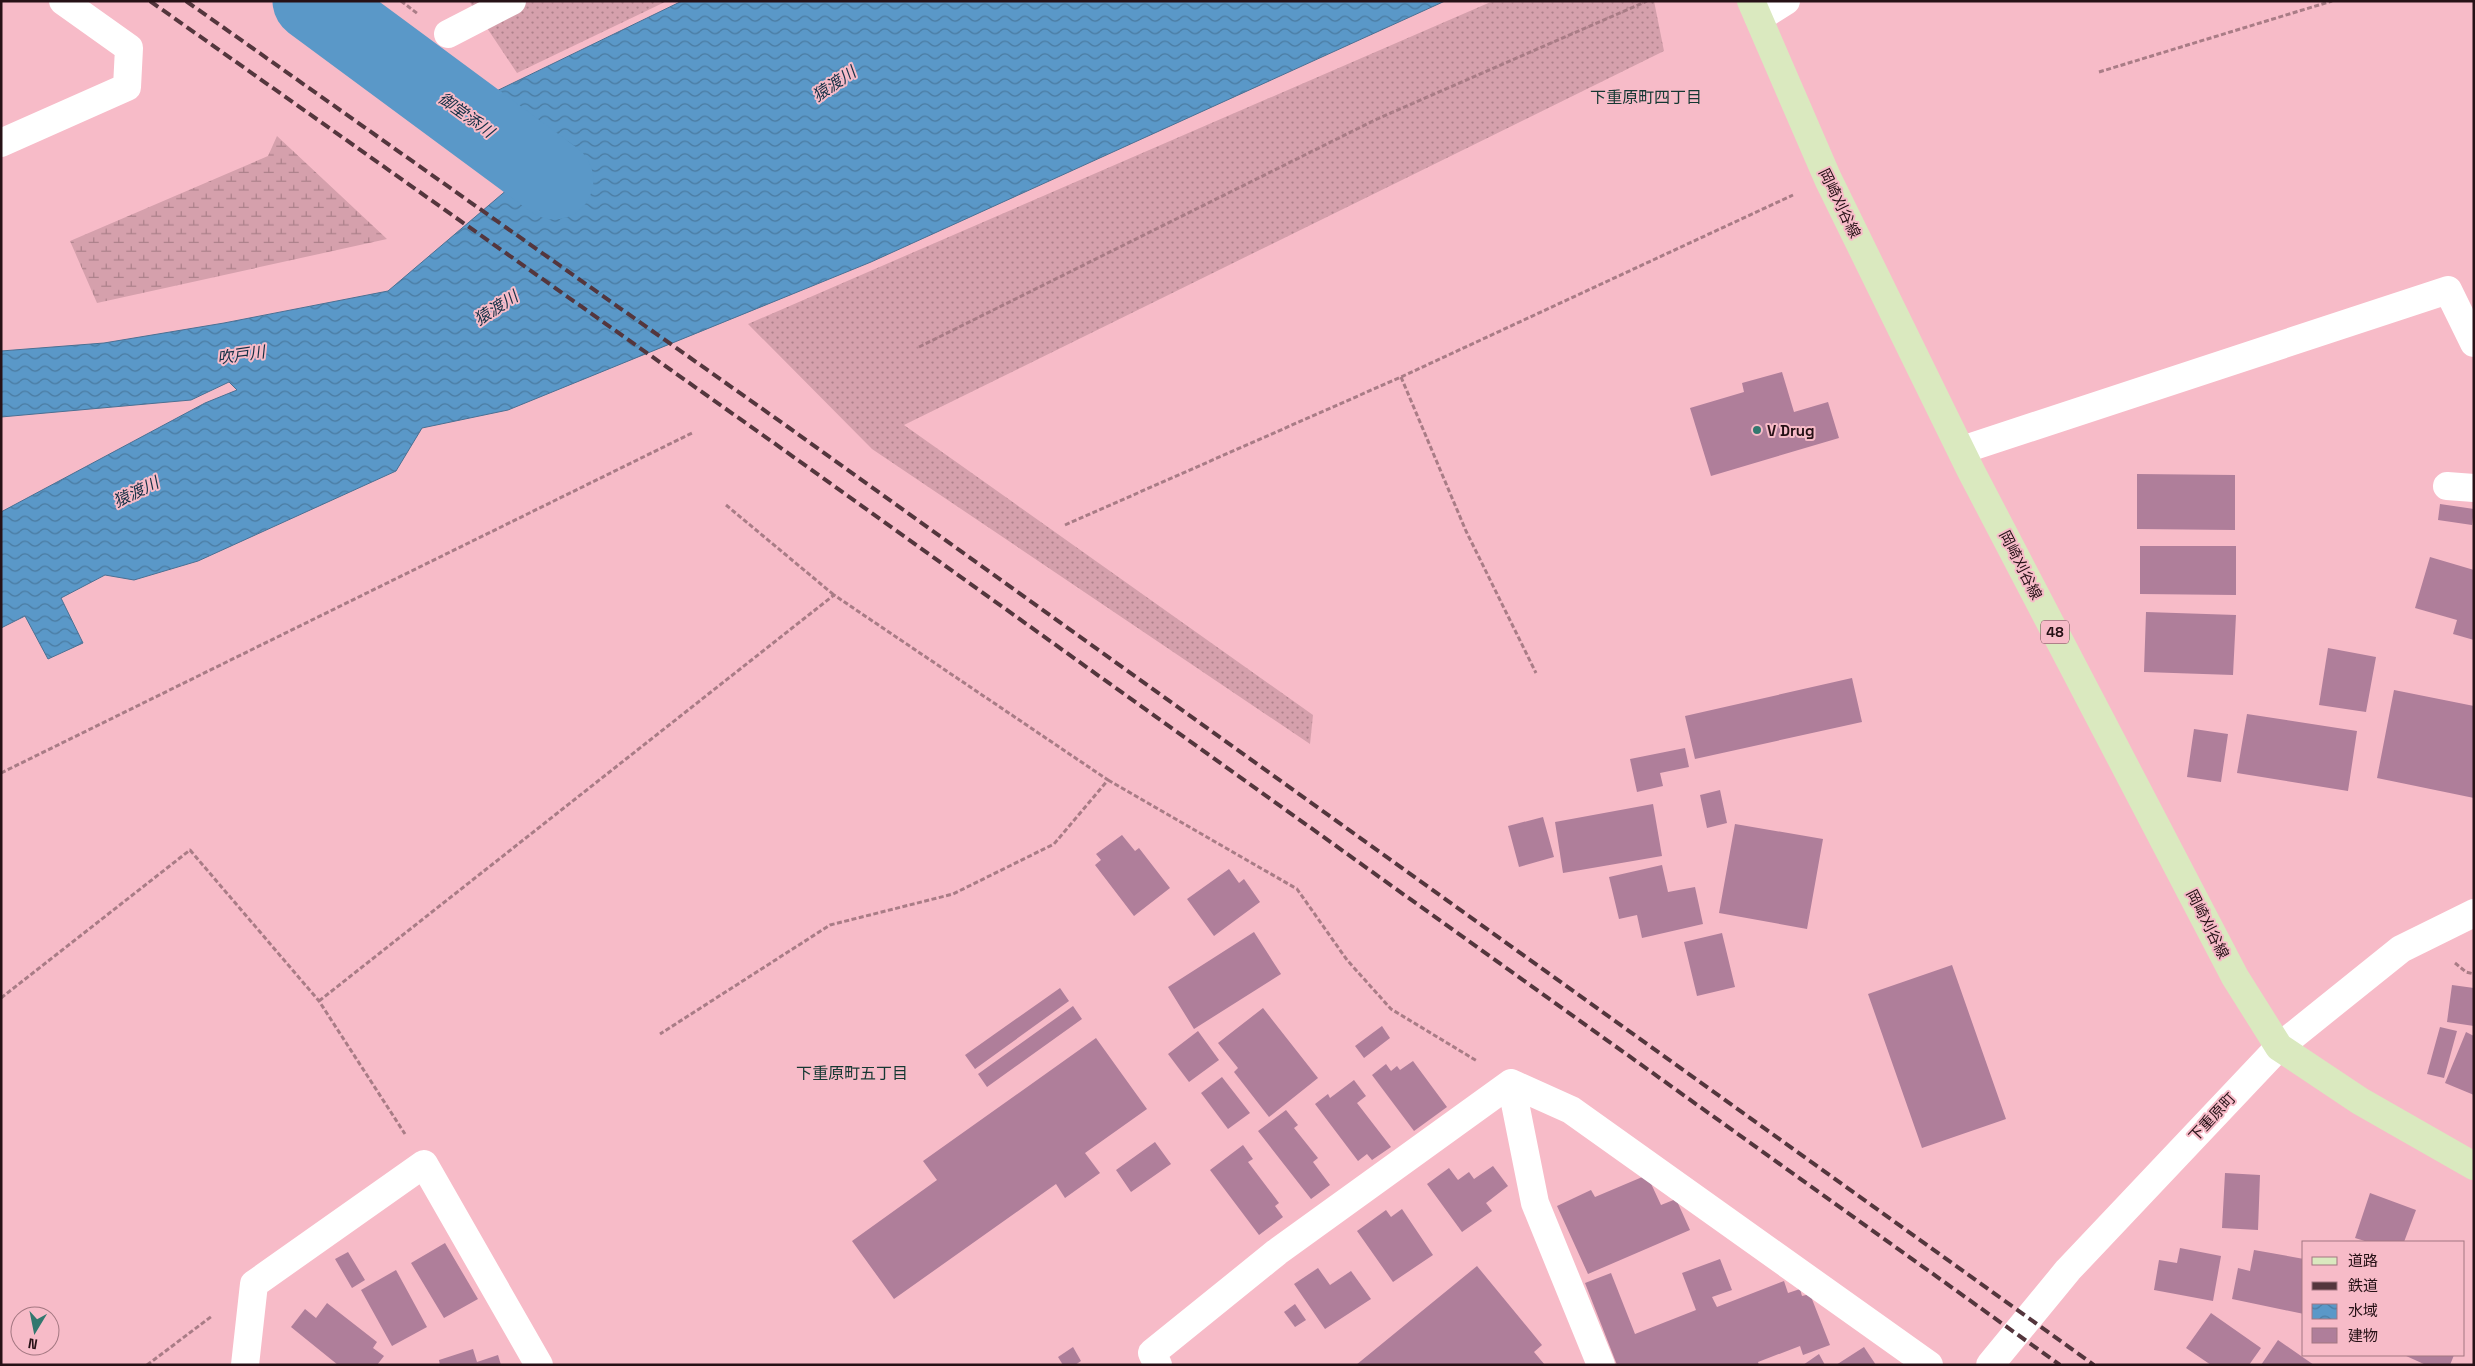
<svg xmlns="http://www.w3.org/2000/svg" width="2475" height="1366" font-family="'Space Grotesk','Noto Sans JP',sans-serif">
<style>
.grass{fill:url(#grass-dots)}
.wetland{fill:url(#wetland-marsh)}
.water{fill:url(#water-waves);stroke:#4a7093}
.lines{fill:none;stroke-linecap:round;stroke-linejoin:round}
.river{stroke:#5a98c8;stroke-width:79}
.building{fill:#af7e9a}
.path{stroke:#a97c86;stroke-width:3;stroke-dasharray:5 2.5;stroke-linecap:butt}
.minor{stroke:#fff;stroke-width:28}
.major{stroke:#dae9bf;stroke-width:28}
.rail{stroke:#54363d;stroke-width:4;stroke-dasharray:10 5;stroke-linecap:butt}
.poi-dot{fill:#32786f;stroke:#f7bbc8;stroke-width:2}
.labels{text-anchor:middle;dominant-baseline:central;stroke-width:4;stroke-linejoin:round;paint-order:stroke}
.shield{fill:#f7bbc8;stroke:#65444b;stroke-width:1}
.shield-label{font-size:14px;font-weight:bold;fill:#261116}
.street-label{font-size:15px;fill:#261116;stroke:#f7bbc8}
.poi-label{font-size:15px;font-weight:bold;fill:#261116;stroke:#f7bbc8;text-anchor:start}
.water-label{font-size:16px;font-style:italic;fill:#132f44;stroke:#f7bbc8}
.neighbourhood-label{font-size:16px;fill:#153732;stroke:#f7bbc8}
</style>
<defs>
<pattern id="grass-dots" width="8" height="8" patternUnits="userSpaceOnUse" patternTransform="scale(1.25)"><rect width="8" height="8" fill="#d5a0ac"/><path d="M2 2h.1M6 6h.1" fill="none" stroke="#ad818b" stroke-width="1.8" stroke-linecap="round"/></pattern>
<pattern id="wetland-marsh" width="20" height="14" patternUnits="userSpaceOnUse" patternTransform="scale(1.25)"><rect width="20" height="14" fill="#d5a0ac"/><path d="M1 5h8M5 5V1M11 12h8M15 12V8" fill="none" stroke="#ad818b"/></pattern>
<pattern id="water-waves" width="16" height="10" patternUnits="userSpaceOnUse" patternTransform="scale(1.25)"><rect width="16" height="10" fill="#5a98c8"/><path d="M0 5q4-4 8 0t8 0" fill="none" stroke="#4a7ba1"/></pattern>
</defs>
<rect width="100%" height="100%" fill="#f7bbc8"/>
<path class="grass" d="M469,1H667L517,73Z
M1493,1H1654L1664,51L904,425L1313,715L1310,744L872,449L748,324Z"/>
<path class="wetland" d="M277,136L387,239L97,303L70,241L268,156Z"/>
<path class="water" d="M682,1H1445L871,262L508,410L422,428L396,471L198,561L134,580L105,575L61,598L83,643L48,659L25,616L1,628V512L205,403L237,390L229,382L191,400L1,417V351L104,343L224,323L388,291L535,166L457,124L480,99Z"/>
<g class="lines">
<path class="river" d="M312,1L554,180"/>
</g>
<path class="building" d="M1782,372L1794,412L1828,402L1839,438L1711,476L1690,408L1744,392L1742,383Z
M2137,474L2235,475V530L2137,529Z
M2440,504L2474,509L2472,525L2438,520Z
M2140,546H2236V595L2140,594Z
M2430,557L2474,570V640L2453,634L2457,620L2415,608Z
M2146,612L2236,615L2233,675L2144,672Z
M2328,648L2376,657L2366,712L2319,705Z
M1852,678L1862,722L1695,759L1685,716Z
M2394,690L2474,706V798L2377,778Z
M2247,714L2357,731L2348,791L2237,773Z
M2194,729L2228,734L2221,782L2187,777Z
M1685,748L1689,767L1660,773L1663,786L1637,792L1630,759Z
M1720,790L1727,823L1707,828L1700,795Z
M1653,804L1662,856L1563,873L1555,822Z
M1543,817L1554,857L1519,867L1508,826Z
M1735,824L1823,839L1807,929L1719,913Z
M1122,835L1135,851L1139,848L1170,888L1134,916L1095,865L1101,860L1096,854Z
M1662,865L1668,892L1695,887L1703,924L1642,938L1637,915L1619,919L1609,877Z
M1229,869L1239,883L1244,879L1260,902L1214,936L1187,899Z
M1254,932L1281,974L1194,1029L1168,987Z
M1722,933L1735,987L1697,996L1684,942Z
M1952,965L2006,1119L1922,1148L1868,994Z
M2452,985L2474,988V1026L2447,1022Z
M1060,988L1069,1001L975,1069L965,1055Z
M1073,1006L1082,1019L987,1087L978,1074Z
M1263,1008L1318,1078L1269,1117L1234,1072L1238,1068L1218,1043Z
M1382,1026L1390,1038L1364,1058L1355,1046Z
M2440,1027L2457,1031L2444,1078L2427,1074Z
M1198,1031L1219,1060L1189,1082L1168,1054Z
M2466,1032L2474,1036V1095L2445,1083Z
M1096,1038L1147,1109L1085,1153L1100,1173L1065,1198L1056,1184L894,1299L852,1241L937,1180L923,1161Z
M1413,1061L1447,1107L1414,1131L1372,1075L1386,1064L1391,1071L1397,1066L1400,1070Z
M1222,1077L1250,1113L1228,1129L1201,1093Z
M1354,1080L1366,1096L1357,1103L1391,1147L1372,1160L1367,1154L1358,1161L1315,1104L1328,1094L1330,1098Z
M1286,1110L1298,1125L1294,1128L1318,1158L1313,1162L1330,1185L1311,1199L1258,1131Z
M1155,1142L1171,1164L1131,1192L1116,1170Z
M1243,1145L1253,1159L1248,1162L1279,1203L1275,1206L1283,1217L1259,1235L1210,1170Z
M1493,1166L1508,1186L1486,1203L1492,1211L1462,1232L1427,1184L1449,1168L1458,1180L1469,1172L1474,1179Z
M2225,1173L2260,1175L2258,1230L2222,1228Z
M1647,1175L1661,1205L1676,1199L1690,1230L1588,1274L1557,1206L1591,1190L1595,1197Z
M2370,1193L2416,1210L2404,1242H2368L2355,1238Z
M1402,1209L1433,1255L1393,1282L1357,1231L1386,1210L1391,1217Z
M445,1243L478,1299L444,1318L411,1263Z
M2180,1248L2221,1256L2213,1301L2154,1290L2159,1260L2177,1263Z
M2254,1250L2304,1259V1314L2232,1299L2238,1268L2250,1271Z
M348,1252L365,1280L352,1288L335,1259Z
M1720,1259L1732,1290L1712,1297L1717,1307L1784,1281L1788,1293L1800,1289L1802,1296L1810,1294L1830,1345L1803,1355L1800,1346L1758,1362L1759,1365H1617L1585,1283L1611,1273L1635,1334L1696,1310L1682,1273Z
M1477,1266L1542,1345L1534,1352L1545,1365H1356Z
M1318,1268L1330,1285L1351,1271L1371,1299L1325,1329L1294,1284Z
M396,1270L427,1327L392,1346L361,1290Z
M327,1303L377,1342L373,1348L384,1356L377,1365H338L291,1327L305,1309L316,1318Z
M1295,1304L1306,1320L1295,1327L1284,1312Z
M2211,1313L2261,1348L2249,1365H2211L2186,1348Z
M2278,1340L2314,1365H2261Z
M1073,1347L1081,1361L1075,1365H1063L1058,1357Z
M1864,1347L1876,1365H1836Z
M473,1349L477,1362L498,1355L501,1365H440L439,1360Z
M1819,1354L1825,1365H1803Z
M2404,1355H2454L2450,1365H2426Z"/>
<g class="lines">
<path class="path" d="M401,1L418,14
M2099,72L2332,1
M919,347L1375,120L1647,1
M1401,377L1466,531L1536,673
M726,505L834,595
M1065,525L1401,377L1793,195
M1,773L692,433
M1108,780L1297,889L1347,960L1391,1009L1477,1061
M2455,963L2466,972L2474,974
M1,998L190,850L319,1001L405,1134
M319,1001L834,595L1108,780L1054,844L953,894L830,925L660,1034
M147,1365L212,1316"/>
<path class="minor" d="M1759,18L1786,1
M448,34L512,1
M1,143L127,87L129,48L63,1
M1962,450L2448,290L2474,343
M2447,486L2474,488
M1511,1083L1571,1110L1929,1365
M245,1365L254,1284L424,1164L539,1365
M1158,1365L1152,1353L1277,1252L1511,1083L1535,1203L1601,1365
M1990,1365L2068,1270L2279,1047L2401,949L2474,913"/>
<path class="major" d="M1751,1L1828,179L1971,471L2235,977L2279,1047L2360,1101L2474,1166"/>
<path class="rail" d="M150,1L774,443L2060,1365
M186,1L788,427L2094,1365"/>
</g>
<circle class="poi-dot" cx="1757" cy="430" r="5"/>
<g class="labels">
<rect class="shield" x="2041" y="620.5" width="28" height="23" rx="4"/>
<g class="shield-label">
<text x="2055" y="632">48</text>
</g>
<g class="street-label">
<text transform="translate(1840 203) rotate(64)">岡崎刈谷線</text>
<text transform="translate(2021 565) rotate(63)">岡崎刈谷線</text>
<text transform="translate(2208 924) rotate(63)">岡崎刈谷線</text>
<text transform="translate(2212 1117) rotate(-47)">下重原町</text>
</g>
<g class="poi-label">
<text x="1767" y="430">V Drug</text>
</g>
<g class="water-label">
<text transform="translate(834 84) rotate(-34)">猿渡川</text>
<text transform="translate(466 115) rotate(36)">御堂添川</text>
<text transform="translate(496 308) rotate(-33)">猿渡川</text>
<text transform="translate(241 355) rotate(-8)">吹戸川</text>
<text transform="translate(136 492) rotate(-26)">猿渡川</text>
</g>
<g class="neighbourhood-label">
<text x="1646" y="97">下重原町四丁目</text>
<text x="852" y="1073">下重原町五丁目</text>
</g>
</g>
<rect width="2475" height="1366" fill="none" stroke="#261116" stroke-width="5"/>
<rect x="2302" y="1241" width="162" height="115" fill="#f7bbc8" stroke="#a37781"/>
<rect x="2312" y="1257" width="25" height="8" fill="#dae9bf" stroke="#a37781"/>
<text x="2348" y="1266" font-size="15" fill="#261116">道路</text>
<rect x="2312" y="1282" width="25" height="8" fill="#54363d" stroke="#a37781"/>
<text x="2348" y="1291" font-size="15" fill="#261116">鉄道</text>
<rect x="2312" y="1304" width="25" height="15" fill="url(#water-waves)" stroke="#a37781"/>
<text x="2348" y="1316" font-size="15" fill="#261116">水域</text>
<rect x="2312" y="1328" width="25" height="15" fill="#af7e9a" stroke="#a37781"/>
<text x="2348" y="1341" font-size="15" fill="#261116">建物</text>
<g transform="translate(35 1331) rotate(190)"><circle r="24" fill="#f7bbc8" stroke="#a37781"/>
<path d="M0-4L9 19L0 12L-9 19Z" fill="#32786f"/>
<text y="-8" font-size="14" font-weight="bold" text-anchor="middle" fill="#261116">N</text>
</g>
</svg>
